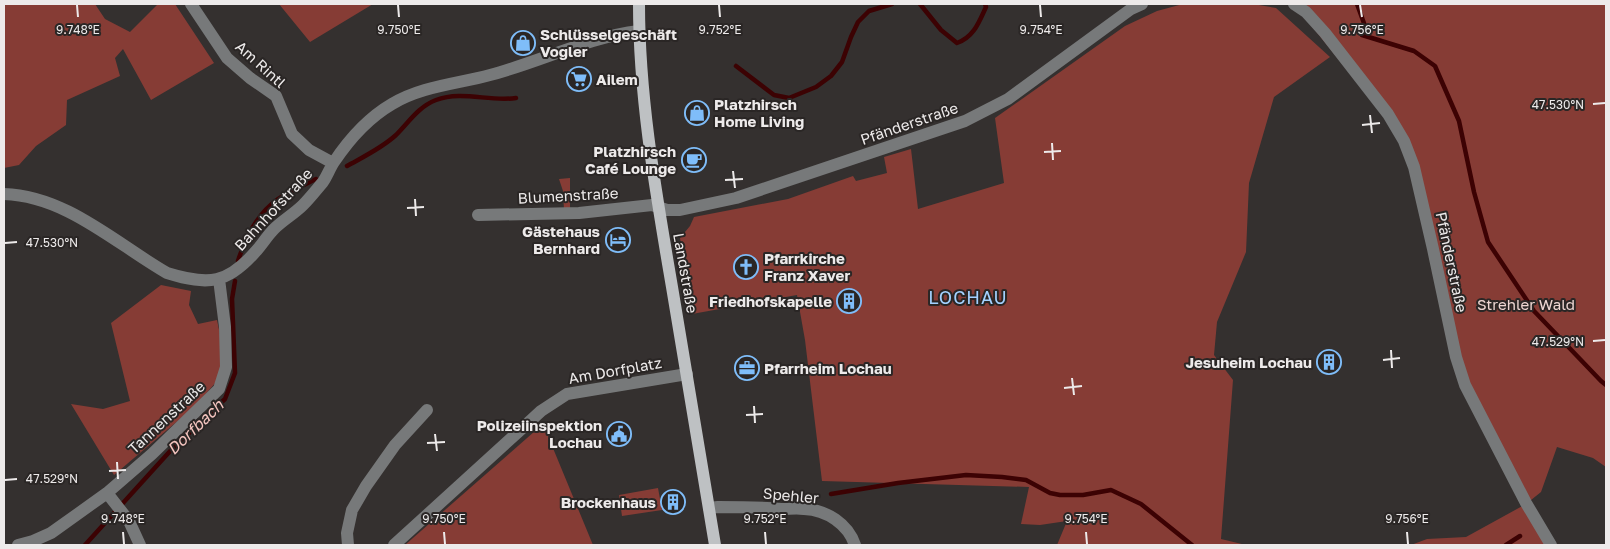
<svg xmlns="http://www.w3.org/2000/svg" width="1610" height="549" font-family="'Golos Text',sans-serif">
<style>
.green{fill:#863c35}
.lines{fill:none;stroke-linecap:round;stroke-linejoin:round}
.stream{stroke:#3c0203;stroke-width:4.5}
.minor{stroke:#77797a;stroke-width:12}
.major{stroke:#bec1c3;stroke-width:12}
.ticks{fill:none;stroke:#edeaea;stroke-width:2}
.labels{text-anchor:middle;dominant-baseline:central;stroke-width:4;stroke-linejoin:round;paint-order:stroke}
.poi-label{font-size:15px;font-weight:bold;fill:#edeaea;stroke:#2a2625;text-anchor:end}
.street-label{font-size:15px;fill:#edeaea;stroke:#2a2625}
.park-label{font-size:15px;fill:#eed6d2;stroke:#2a2625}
.water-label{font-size:16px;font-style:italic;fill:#f6c6c0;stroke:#2a2625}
.quarter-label{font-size:18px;letter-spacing:1px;fill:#a3d1ff;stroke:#2a2625}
.ticks-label{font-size:12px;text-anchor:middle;fill:#edeaea;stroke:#2a2625;stroke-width:4;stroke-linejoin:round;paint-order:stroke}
</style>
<rect width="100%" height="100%" fill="#34302f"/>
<path class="green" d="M4,4H95L105,19L130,32L158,4H175L214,63L151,100L123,49L115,58L120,76L67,100L66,125L36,146L19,165L4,168Z
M279,4H373L310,42Z
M1183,4H1253L1276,8L1330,57L1274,97L1249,183L1246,252L1217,322L1214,355L1233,380L1221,539L1246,545H1057L1067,521L1040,525L1021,524L1029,487L822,481L805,340L797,295L692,314L680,238L690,226L694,217L788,199L853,176L856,181L887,173L884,157L911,149L918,209L1004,183L995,118L1125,26L1157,11Z
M1294,4H1606V467L1593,458L1557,447L1541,492L1526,504L1551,545H1411L1427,539L1466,537L1526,504L1465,385L1404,141Z
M570,178V210H564L563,191L559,179Z
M161,285L191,291L189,305L198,324L217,320L224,354L218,380L193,408L114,475L71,404L103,409L130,401L111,323Z
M543,424L593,545H405Z
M658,488L662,510L622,516L619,495Z"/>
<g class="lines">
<path class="stream" d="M920,4L941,30L957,43C974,37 979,22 986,7L985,4
M1357,4L1365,26L1362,35L1414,51L1435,66L1459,121L1474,192L1488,242L1534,311L1601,381L1606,385
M736,66L774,95L789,98L816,87L831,76L842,62L851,37L858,22L869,11L892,4
M347,166C363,157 382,148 396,135C409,122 418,107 436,100C462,90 489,102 516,98
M238,261C245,239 258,213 278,199C290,191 304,185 316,179
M831,494L898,483L966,475L1002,477L1026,480L1050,493L1060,495H1083L1111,490L1141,504L1192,545
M85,545L172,449L225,399L235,373L232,299L235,281
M1506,545L1520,536"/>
<path class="minor" d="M191,4L227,58L250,78L276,96L292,134L309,150L333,163
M1294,4L1306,12L1325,33L1388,114L1404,141L1414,167L1433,249L1456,357L1465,385L1526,503L1551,545
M4,194C66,196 115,243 167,273C209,286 228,284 257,250C263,243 268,235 274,229C283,220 294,214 303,205C310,198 317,189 323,182C327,176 330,168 334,162C350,138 368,118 392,104C422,86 457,84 490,75C540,62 588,37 639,31
M478,215L579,213L652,205L667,210H680L736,198L965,121L1008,99L1131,9L1142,4
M107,493L129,521L140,545
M709,508L718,507C739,507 760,507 781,509C789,509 797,508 804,509C827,510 848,524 855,545
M18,545L33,541L51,533L107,493L152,454L219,389L226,367L225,327L219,279
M348,545L347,533L352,510L366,486L395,445L427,410
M394,545L528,423L541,411L567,394L687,374"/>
<path class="major" d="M639,4C639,99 656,193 672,287C687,373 701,459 715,545"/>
</g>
<path class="ticks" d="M77,5L78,17M398,5L399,17M719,5L720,17M1040,5L1041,17M1360,5L1362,17M1593,104L1605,103M1370,115L1372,133M1362,125L1380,123M1052,143L1053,160M1044,152L1061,151M733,171L735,188M725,180L743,179M415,199L416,216M407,208L424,207M5,243L17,242M1593,341L1605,340M1391,350L1392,368M1383,360L1400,358M1072,378L1074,395M1064,388L1082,386M754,406L755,423M746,415L763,414M435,434L437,451M427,443L445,442M117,462L118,479M109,471L126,470M5,480L17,479M123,532L124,544M444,532L445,544M765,532L766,544M1086,532L1087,544M1407,532L1408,544"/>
<defs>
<symbol id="shop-ring" viewBox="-11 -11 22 22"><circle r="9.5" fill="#2a2625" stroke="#7fbdf9" stroke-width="1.5"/><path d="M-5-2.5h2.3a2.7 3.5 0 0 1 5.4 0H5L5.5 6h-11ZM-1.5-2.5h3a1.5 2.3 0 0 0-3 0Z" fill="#7fbdf9"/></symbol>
<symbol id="supermarket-ring" viewBox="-11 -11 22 22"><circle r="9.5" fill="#2a2625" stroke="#7fbdf9" stroke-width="1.5"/><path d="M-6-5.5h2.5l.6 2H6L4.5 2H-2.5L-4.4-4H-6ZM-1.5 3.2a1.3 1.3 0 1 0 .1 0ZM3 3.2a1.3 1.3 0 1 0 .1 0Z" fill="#7fbdf9"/></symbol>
<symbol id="cafe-ring" viewBox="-11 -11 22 22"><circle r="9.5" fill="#2a2625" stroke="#7fbdf9" stroke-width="1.5"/><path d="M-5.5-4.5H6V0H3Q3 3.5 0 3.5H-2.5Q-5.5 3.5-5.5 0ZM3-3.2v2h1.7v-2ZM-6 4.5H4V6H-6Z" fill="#7fbdf9"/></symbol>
<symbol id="hotel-ring" viewBox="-11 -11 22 22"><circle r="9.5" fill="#2a2625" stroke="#7fbdf9" stroke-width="1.5"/><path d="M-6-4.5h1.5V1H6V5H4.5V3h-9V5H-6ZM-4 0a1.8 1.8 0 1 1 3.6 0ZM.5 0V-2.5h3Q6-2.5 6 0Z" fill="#7fbdf9"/></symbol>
<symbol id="church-ring" viewBox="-11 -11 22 22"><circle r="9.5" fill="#2a2625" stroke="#7fbdf9" stroke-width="1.5"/><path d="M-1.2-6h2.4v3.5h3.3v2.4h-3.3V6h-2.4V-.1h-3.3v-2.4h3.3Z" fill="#7fbdf9"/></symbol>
<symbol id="building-ring" viewBox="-11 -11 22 22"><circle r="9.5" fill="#2a2625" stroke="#7fbdf9" stroke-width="1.5"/><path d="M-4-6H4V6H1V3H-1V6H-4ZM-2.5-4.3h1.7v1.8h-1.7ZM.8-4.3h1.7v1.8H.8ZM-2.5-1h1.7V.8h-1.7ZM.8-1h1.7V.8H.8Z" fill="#7fbdf9"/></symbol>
<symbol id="office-ring" viewBox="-11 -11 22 22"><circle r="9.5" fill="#2a2625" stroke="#7fbdf9" stroke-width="1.5"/><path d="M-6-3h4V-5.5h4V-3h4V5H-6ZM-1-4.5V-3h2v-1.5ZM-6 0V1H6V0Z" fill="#7fbdf9"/></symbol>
<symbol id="civic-ring" viewBox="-11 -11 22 22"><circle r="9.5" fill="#2a2625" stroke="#7fbdf9" stroke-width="1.5"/><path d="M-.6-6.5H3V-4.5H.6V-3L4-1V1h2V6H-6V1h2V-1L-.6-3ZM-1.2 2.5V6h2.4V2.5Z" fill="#7fbdf9"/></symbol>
</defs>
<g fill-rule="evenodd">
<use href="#shop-ring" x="509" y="29" width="28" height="28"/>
<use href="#supermarket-ring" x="565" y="65" width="28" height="28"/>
<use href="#shop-ring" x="683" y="99" width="28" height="28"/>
<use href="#cafe-ring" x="680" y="146" width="28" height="28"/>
<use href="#hotel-ring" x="604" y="226" width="28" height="28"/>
<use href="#church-ring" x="732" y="253" width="28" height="28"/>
<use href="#building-ring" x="835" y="287" width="28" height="28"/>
<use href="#building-ring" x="1315" y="348" width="28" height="28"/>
<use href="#office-ring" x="733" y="354" width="28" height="28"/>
<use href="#civic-ring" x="605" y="420" width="28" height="28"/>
<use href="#building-ring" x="659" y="488" width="28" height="28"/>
</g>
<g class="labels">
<g class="poi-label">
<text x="540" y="34" text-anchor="start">Schlüsselgeschäft<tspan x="540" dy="17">Vogler</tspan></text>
<text x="596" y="79" text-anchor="start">Ailem</text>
<text x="714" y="104" text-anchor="start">Platzhirsch<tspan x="714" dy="17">Home Living</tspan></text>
<text x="676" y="151">Platzhirsch<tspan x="676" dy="17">Café Lounge</tspan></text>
<text x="600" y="231">Gästehaus<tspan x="600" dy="17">Bernhard</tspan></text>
<text x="764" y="258" text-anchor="start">Pfarrkirche<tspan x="764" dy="17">Franz Xaver</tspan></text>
<text x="832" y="301">Friedhofskapelle</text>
<text x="1312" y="362">Jesuheim Lochau</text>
<text x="764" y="368" text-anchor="start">Pfarrheim Lochau</text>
<text x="602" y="425">Polizeiinspektion<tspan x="602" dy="17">Lochau</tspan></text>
<text x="656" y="502">Brockenhaus</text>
</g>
<g class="street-label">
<text transform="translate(261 64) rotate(42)">Am Rintl</text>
<text transform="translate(909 123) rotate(-19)">Pfänderstraße</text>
<text transform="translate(568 195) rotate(-3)">Blumenstraße</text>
<text transform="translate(273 209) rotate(-47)">Bahnhofstraße</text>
<text transform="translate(1452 262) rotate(78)">Pfänderstraße</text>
<text transform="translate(686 273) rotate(80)">Landstraße</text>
<text transform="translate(615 370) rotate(-10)">Am Dorfplatz</text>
<text transform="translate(166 417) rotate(-43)">Tannenstraße</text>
<text transform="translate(791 495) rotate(5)">Spehler</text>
</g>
<g class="park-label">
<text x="1526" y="304">Strehler Wald</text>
</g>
<g class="water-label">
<text transform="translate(195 427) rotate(-44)">Dorfbach</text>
</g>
<g class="quarter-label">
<text x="968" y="297">LOCHAU</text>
</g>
</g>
<g class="ticks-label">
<text x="78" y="34">9.748°E</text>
<text x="399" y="34">9.750°E</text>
<text x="720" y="34">9.752°E</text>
<text x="1041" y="34">9.754°E</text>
<text x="1362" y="34">9.756°E</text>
<text x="1558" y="109">47.530°N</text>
<text x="52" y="247">47.530°N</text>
<text x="1558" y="346">47.529°N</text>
<text x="52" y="483">47.529°N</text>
<text x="123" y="523">9.748°E</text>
<text x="444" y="523">9.750°E</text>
<text x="765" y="523">9.752°E</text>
<text x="1086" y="523">9.754°E</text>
<text x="1407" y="523">9.756°E</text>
</g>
<rect width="1610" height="549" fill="none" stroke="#edeaea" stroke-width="10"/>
</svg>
